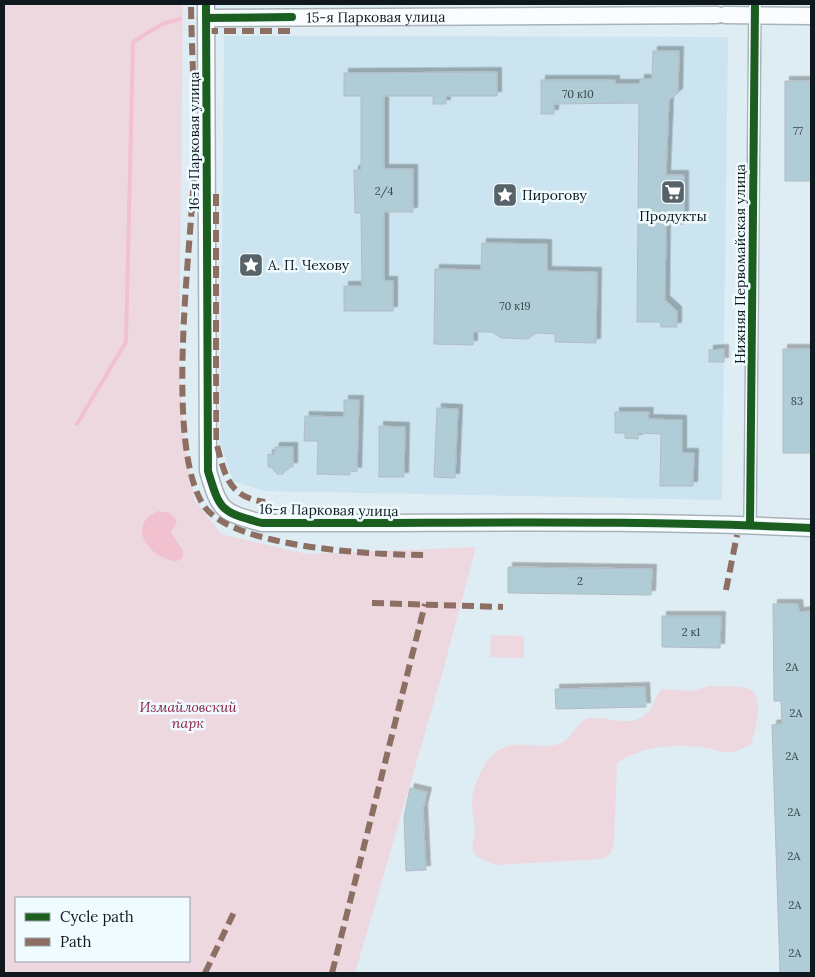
<svg xmlns="http://www.w3.org/2000/svg" width="815" height="977" font-family="Lora,serif">
<style>
.built{fill:#cbe4ef}
.green{fill:#edd8e0;fill-rule:evenodd}
.water{fill:#f2c1cf}
.lines{fill:none;stroke-linecap:round;stroke-linejoin:round}
.stream{stroke:#f2c1cf;stroke-width:4}
.building{fill:#b0ccd6;stroke:#b2bdc3;filter:url(#shadow)}
.street-casing{stroke:#a8b3b9;stroke-width:14}
.secondary-casing{stroke:#a8b3b9;stroke-width:19}
.street{stroke:#fafcfd;stroke-width:11}
.secondary{stroke:#fafcfd;stroke-width:16}
.quiet{stroke:#8d6e63;stroke-width:6;stroke-dasharray:12 6;stroke-linecap:butt}
.cycleway-casing{stroke:#f0fbff;stroke-width:11}
.cycleway{stroke:#1b5e20;stroke-width:8}
.labels{text-anchor:middle;dominant-baseline:central;stroke-width:5;stroke-linejoin:round;paint-order:stroke}
.number-label{font-size:11px;fill:#37464b}
.street-label{font-size:14px;fill:#0f191d;stroke:#f0fbff}
.poi-label{font-size:14px;fill:#0f191d;stroke:#f0fbff;text-anchor:start}
.park-label{font-size:14px;font-style:italic;fill:#8b2045;stroke:#f0fbff}
</style>
<defs>
<filter id="shadow"><feDropShadow dx="4.5" dy="-4.5" stdDeviation="0" flood-color="#0004"/></filter>
</defs>
<rect width="100%" height="100%" fill="#deecf3"/>
<path class="built" d="M224,36L728,37L722,500L264,491L233,481L220,442Z"/>
<path class="green" d="M4,4H183L179,364L184,432L194,499L221,534L307,554L476,547L443,671L355,973H4ZM16,898H189V961H16Z
M491,635L524,636V658L490,657Z
M710,686C719,686 741,686 749,689C766,696 755,731 751,744C724,759 725,750 699,747C671,744 640,747 617,763L614,844L611,853L604,859L495,865L477,857L472,849C473,843 474,836 475,830C475,820 471,810 472,800C474,782 487,752 505,747C523,741 542,749 559,744C573,740 575,721 590,718C608,716 632,730 649,711C655,704 655,696 662,689L691,691Z"/>
<path class="water" d="M158,511L170,513L177,521L171,533L183,550V558L175,562C168,559 158,556 153,551C137,536 138,520 158,511Z"/>
<g class="lines">
<path class="stream" d="M77,424L126,342L133,42L162,24L180,19"/>
</g>
<path class="building" d="M653,51H679L678,93L669,100L666,175H684V224H666L665,300L677,311V327H661L660,322H637L639,103L554,104V114H541V80H615V84H640V79H652Z
M497,72V96H446V104H433V96H384V169H413V212H384V281H393V311H344V286H362L361,213H355L354,170H361V96H344V73Z
M785,81H811V181H785Z
M482,243L547,244V271L597,272L596,343L555,342V334L536,333L528,339L501,338L492,332H473V345L434,344L435,269L481,270Z
M724,349V362H709V350Z
M783,349H811V453H783Z
M344,400H359L357,472L350,471V475L317,474L318,441H304L305,416L344,417Z
M437,408L458,409L455,478L434,477Z
M615,412H649L648,419L682,420V453H694L693,486H660L661,434L638,433V439L625,438V433H615Z
M379,426L405,427L404,477H379Z
M275,447H293V467H289L283,474H277L271,467H268V454L274,455Z
M508,567L652,569L651,595L508,593Z
M773,604H798L799,612L811,611V973H780L772,725L782,724L781,701H774Z
M662,616H721L720,648L662,647Z
M645,687L646,707L556,709L555,689Z
M410,788L427,792L423,809L426,870L406,871L404,817Z"/>
<g class="lines">
<defs>
<path id="street" d="M750,525L755,4"/>
<g id="secondary">
<path d="M206,4L208,471C220,511 221,512 262,523C445,524 629,519 811,528"/>
<path d="M725,15L811,16"/>
<path id="s1" d="M206,18L717,15"/>
</g>
</defs>
<use href="#street" class="street-casing"/>
<use href="#secondary" class="secondary-casing"/>
<use href="#street" class="street"/>
<use href="#secondary" class="secondary"/>
<path class="quiet" d="M191,7C192,63 196,118 194,173C191,249 164,446 204,506C233,548 375,555 424,555
M206,31H292
M216,194V442C225,474 227,497 265,502
M726,590L737,535
M372,603L503,607
M205,973L236,908
M332,973L425,604"/>
<defs>
<path id="cycleway" d="M206,4L208,471C220,511 221,512 262,523C445,524 629,519 811,528
M206,18L292,17
M750,525L755,4"/>
</defs>
<use href="#cycleway" class="cycleway-casing"/>
<use href="#cycleway" class="cycleway"/>
</g>
<defs>
<symbol id="supermarket-square" viewBox="-11 -11 22 22"><rect x="-9" y="-9" width="18" height="18" rx="4" fill="#576368" stroke="#f0fbff"/><path d="M-6-5.5h2.5l.6 2H6L4.5 2H-2.5L-4.4-4H-6ZM-1.5 3.2a1.3 1.3 0 1 0 .1 0ZM3 3.2a1.3 1.3 0 1 0 .1 0Z" fill="#fff"/></symbol>
<symbol id="sight-square" viewBox="-11 -11 22 22"><rect x="-9" y="-9" width="18" height="18" rx="4" fill="#576368" stroke="#f0fbff"/><path d="M0-6L1.8-2.2L6-1.7L2.9 1.2L3.7 5.4L0 3.3L-3.7 5.4L-2.9 1.2L-6-1.7L-1.8-2.2Z" fill="#fff"/></symbol>
</defs>
<g fill-rule="evenodd">
<use href="#supermarket-square" x="659" y="178" width="28" height="28"/>
<use href="#sight-square" x="491" y="181" width="28" height="28"/>
<use href="#sight-square" x="237" y="251" width="28" height="28"/>
</g>
<g class="labels">
<g class="number-label">
<text x="578" y="94">70 к10</text>
<text x="798" y="131">77</text>
<text x="384" y="191">2/4</text>
<text x="515" y="306">70 к19</text>
<text x="797" y="401">83</text>
<text x="580" y="581">2</text>
<text x="691" y="632">2 к1</text>
<text x="792" y="667">2А</text>
<text x="796" y="713">2А</text>
<text x="792" y="756">2А</text>
<text x="794" y="812">2А</text>
<text x="794" y="856">2А</text>
<text x="795" y="905">2А</text>
<text x="795" y="953">2А</text>
</g>
<g class="street-label">
<text stroke="none"><textPath href="#s1" startOffset="170">15-я Парковая улица</textPath></text>
<text transform="translate(194 141) rotate(-90)">16-я Парковая улица</text>
<text transform="translate(740 264) rotate(-90)">Нижняя Первомайская улица</text>
<text transform="translate(329 510) rotate(1)">16-я Парковая улица</text>
</g>
<g class="poi-label">
<text x="522" y="195">Пирогову</text>
<text x="673" y="216" text-anchor="middle">Продукты</text>
<text x="268" y="265">А. П. Чехову</text>
</g>
<g class="park-label">
<text x="188" y="707">Измайловский<tspan x="188" dy="16">парк</tspan></text>
</g>
</g>
<rect width="815" height="977" fill="none" stroke="#0f191d" stroke-width="10"/>
<rect x="15" y="897" width="175" height="65" fill="#f0fbff" stroke="#96a1a5"/>
<rect x="25" y="913" width="25" height="8" fill="#1b5e20" stroke="#96a1a5"/>
<text x="60" y="922" font-size="15" fill="#0f191d">Cycle path</text>
<rect x="25" y="938" width="25" height="8" fill="#8d6e63" stroke="#96a1a5"/>
<text x="60" y="947" font-size="15" fill="#0f191d">Path</text>
</svg>
